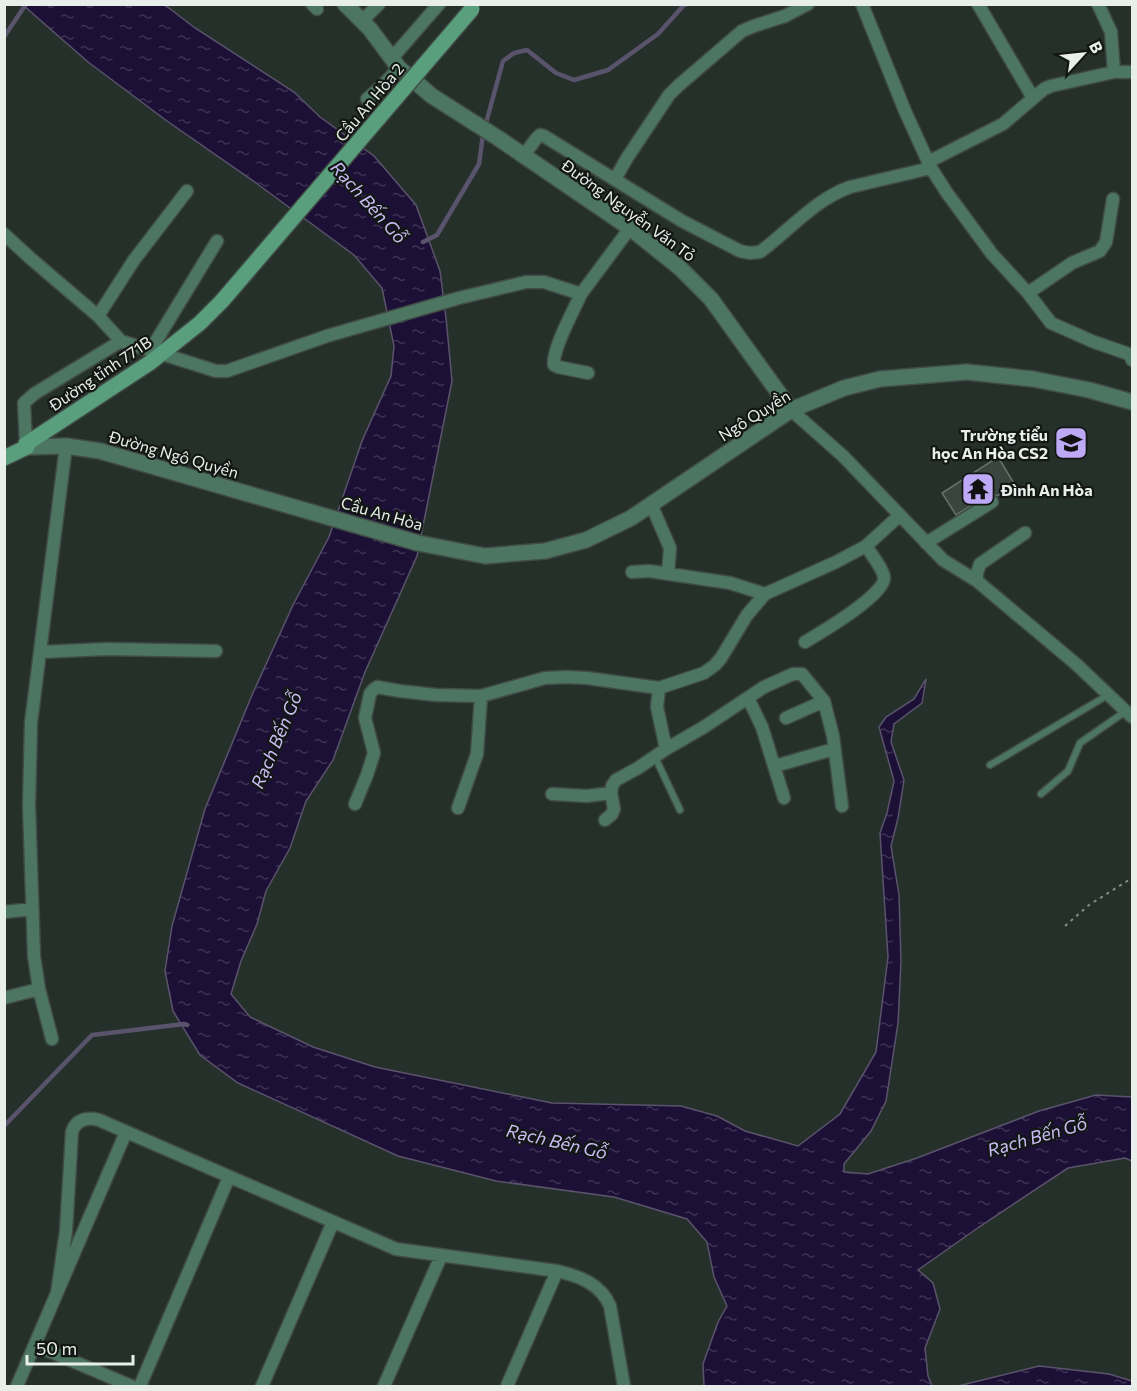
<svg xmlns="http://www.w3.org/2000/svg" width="1137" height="1391" font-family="Commissioner,sans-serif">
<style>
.water{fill:url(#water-ripples);stroke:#5a536c;stroke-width:1.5}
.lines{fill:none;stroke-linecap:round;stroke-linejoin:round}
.stream{stroke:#5a536c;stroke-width:4.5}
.building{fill:#3a453f;stroke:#66726b;stroke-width:1.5}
.service-casing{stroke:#414b46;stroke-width:9}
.minor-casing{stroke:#414b46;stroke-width:15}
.tertiary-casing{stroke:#414b46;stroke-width:18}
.secondary-casing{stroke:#414b46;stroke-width:18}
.path{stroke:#848c88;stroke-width:2;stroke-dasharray:3 4.5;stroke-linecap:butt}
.service{stroke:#4c7661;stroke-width:6}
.minor{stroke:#4c7661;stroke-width:12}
.tertiary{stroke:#4c7661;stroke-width:15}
.secondary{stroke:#599f7e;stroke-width:15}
.secondary-bridge-casing{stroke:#414b46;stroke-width:18;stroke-linecap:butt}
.secondary-bridge{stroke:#599f7e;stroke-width:15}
.labels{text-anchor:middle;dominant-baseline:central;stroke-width:4.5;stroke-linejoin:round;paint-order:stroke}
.street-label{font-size:16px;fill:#e8efeb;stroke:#121714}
.poi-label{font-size:16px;font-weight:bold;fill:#e8efeb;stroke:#121714;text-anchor:end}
.water-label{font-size:18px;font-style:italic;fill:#cabcf5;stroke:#121714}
</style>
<defs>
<pattern id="water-ripples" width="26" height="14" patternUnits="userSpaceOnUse" patternTransform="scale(1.5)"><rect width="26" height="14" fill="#1d1036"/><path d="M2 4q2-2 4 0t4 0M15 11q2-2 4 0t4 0" fill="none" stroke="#3e3353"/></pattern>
</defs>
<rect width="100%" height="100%" fill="#26302b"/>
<path class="water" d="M23,5H165L195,28L294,92L320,117L374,156L416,205L440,271L446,318L452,381L417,556L365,672L333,760L306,801L290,848L266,891L257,924L241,961L231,994L250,1017L313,1047L375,1067L552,1103L681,1106L717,1116L745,1131L798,1146L840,1114L876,1052L888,957L880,833L887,813L894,781L879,727L886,717L914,699L926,679L922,703L894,724L891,742L904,780L898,818L891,846L899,895L901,961L898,1023L886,1101L871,1131L844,1164V1172L868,1174L917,1158L1039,1111L1096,1095L1132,1097V1161L1125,1158L1068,1168L979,1227L918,1270L933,1283L940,1309L925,1348L928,1376L932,1386H704L703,1364L718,1322L727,1306L714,1277L707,1242L687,1219L614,1197L496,1181L398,1156L238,1083L200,1055L173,1011L165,971L172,926L205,809L252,695L293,605L329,537L362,441L391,376L394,346L382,288L354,255L256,183L167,121L88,62Z
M1039,1366L1109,1374L1132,1381V1386H958Z"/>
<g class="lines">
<path class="stream" d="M4,37L26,4
M423,242L437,235L479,164L483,134L503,61L514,53L527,50L556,73L574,80L608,70L658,34L684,5L687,4
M4,1126L92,1035L184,1024L187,1025"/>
</g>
<path class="building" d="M998,457L1015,485L997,496L992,494L988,495L956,515L942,493Z"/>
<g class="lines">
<defs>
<path id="service" d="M655,757L680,810
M990,765L1108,695
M1041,794L1068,771L1080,743L1126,711"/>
<path id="minor" d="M312,4L317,9
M862,4L905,111L931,168L947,193L992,254L1028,293L1051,323L1094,342L1129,354L1132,360
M978,4L1033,98
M1098,4L1111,32L1114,72
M362,21L379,4
M392,58L439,4
M367,99L384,84L399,68
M524,155L536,139L540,135L544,136L682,221L740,251L750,253L760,252C790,230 814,200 850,187L931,168
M928,162L1003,124L1044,89L1051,86L1114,72H1132
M615,179L627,158L669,95L678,86L742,31L754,26L785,16L808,4
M4,234L29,257L98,316
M1028,293L1072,263L1100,251L1106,242L1113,199
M581,294C574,310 552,349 554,365L558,367L588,373
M121,341L98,316L134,260L187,191
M150,351L217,241
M791,410L843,456L943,560L977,581L1076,664L1132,717
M26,444L24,403L34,394L121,341L216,371H227L327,336L459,298L526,282H544L581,294L630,228
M651,504L670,548L668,574
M926,543L992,502
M632,572L649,571L730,583L765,594
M977,581V573L980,564L1025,533
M805,642C820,633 885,595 884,578C884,570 871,554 866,546
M40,652L107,649L216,651
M659,688L657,707L666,749L704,727L764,687L793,674H802L824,701L833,736L842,806
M748,698L762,727L784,798
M786,718L824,701
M775,766L834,749
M552,794L587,796L611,793
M355,804L367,775L374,753L365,718L370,694L373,690L377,687L400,691L436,695L481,696L545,678L566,677L587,678L659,688L704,673L715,665L721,658L747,615L765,594L836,562L866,546L899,516
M458,808L477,754L481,696
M605,820L612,814L614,809L611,793L612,786L616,780L638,768L666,749
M4,912L32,909
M4,998L39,989
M52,1039L39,989L34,956L29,805L31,723L66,446
M57,1293L66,1231L72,1132C76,1119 87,1117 99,1120L396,1249L557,1271C579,1276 601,1284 610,1306L624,1386
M35,1345L131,1386
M17,1386L126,1132
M140,1386L229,1177
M262,1386L333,1222
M384,1386L441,1256
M507,1386L557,1271"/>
<path id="tertiary" d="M345,4L370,29L399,68L432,96L498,138L630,228L680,268L711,299L791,410
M27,447L66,446L100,451L418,543L485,556L545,551L586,540L631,518L791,410L844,388L880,379L967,372L1033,379L1089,390L1132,402"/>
<path id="secondary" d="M4,458L27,447L26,444L151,362L200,323L222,301"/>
</defs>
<use href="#service" class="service-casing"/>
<use href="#minor" class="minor-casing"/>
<use href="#tertiary" class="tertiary-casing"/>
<use href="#secondary" class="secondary-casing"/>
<path class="path" d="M1065,926L1089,905L1132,878"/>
<use href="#service" class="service"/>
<use href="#minor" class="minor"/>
<use href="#tertiary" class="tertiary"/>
<use href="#secondary" class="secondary"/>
<defs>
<path id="secondary-bridge" d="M222,301L472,9"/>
</defs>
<use href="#secondary-bridge" class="secondary-bridge-casing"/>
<use href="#secondary-bridge" class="secondary-bridge"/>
</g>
<defs>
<symbol id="school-square" viewBox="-11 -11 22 22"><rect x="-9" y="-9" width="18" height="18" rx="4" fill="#bda9f5" stroke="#121714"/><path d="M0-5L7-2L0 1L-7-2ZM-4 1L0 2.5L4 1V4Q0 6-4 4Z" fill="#111"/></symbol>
<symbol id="temple-square" viewBox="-11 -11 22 22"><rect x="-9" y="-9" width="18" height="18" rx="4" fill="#bda9f5" stroke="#121714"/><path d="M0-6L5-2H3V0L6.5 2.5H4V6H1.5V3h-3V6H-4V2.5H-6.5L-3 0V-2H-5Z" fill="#111"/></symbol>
</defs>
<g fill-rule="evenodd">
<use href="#school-square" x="1052" y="424" width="38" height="38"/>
<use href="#temple-square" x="959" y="470" width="38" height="38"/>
</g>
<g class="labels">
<g class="street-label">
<text transform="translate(369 102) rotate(-50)">Cầu An Hòa 2</text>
<text transform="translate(629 210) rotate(36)">Đường Nguyễn Văn Tỏ</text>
<text transform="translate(100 373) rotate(-34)">Đường tỉnh 771B</text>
<text transform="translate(754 415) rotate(-32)">Ngô Quyền</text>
<text transform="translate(174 454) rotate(16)">Đường Ngô Quyền</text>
<text transform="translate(382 513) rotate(16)">Cầu An Hòa</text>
</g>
<g class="poi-label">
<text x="1048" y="434">Trường tiểu<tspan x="1048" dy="18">học An Hòa CS2</tspan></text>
<text x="1001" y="489" text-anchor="start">Đình An Hòa</text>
</g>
<g class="water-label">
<text transform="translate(369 202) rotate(48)">Rạch Bến Gỗ</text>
<text transform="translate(276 740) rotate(-67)">Rạch Bến Gỗ</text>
<text transform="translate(1037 1136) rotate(-16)">Rạch Bến Gỗ</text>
<text transform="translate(557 1141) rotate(13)">Rạch Bến Gỗ</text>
</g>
</g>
<rect width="1137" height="1391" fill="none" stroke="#e8efeb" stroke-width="12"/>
<g transform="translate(1083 54) rotate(63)" stroke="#121714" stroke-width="4.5" paint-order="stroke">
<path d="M0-4.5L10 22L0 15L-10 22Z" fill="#e8efeb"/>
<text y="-9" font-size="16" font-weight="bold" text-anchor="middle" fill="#e8efeb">B</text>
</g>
<path d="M27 1355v9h106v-9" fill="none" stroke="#e8efeb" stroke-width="3"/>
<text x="36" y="1355" font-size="18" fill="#e8efeb" stroke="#121714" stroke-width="4.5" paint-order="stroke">50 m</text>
</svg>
